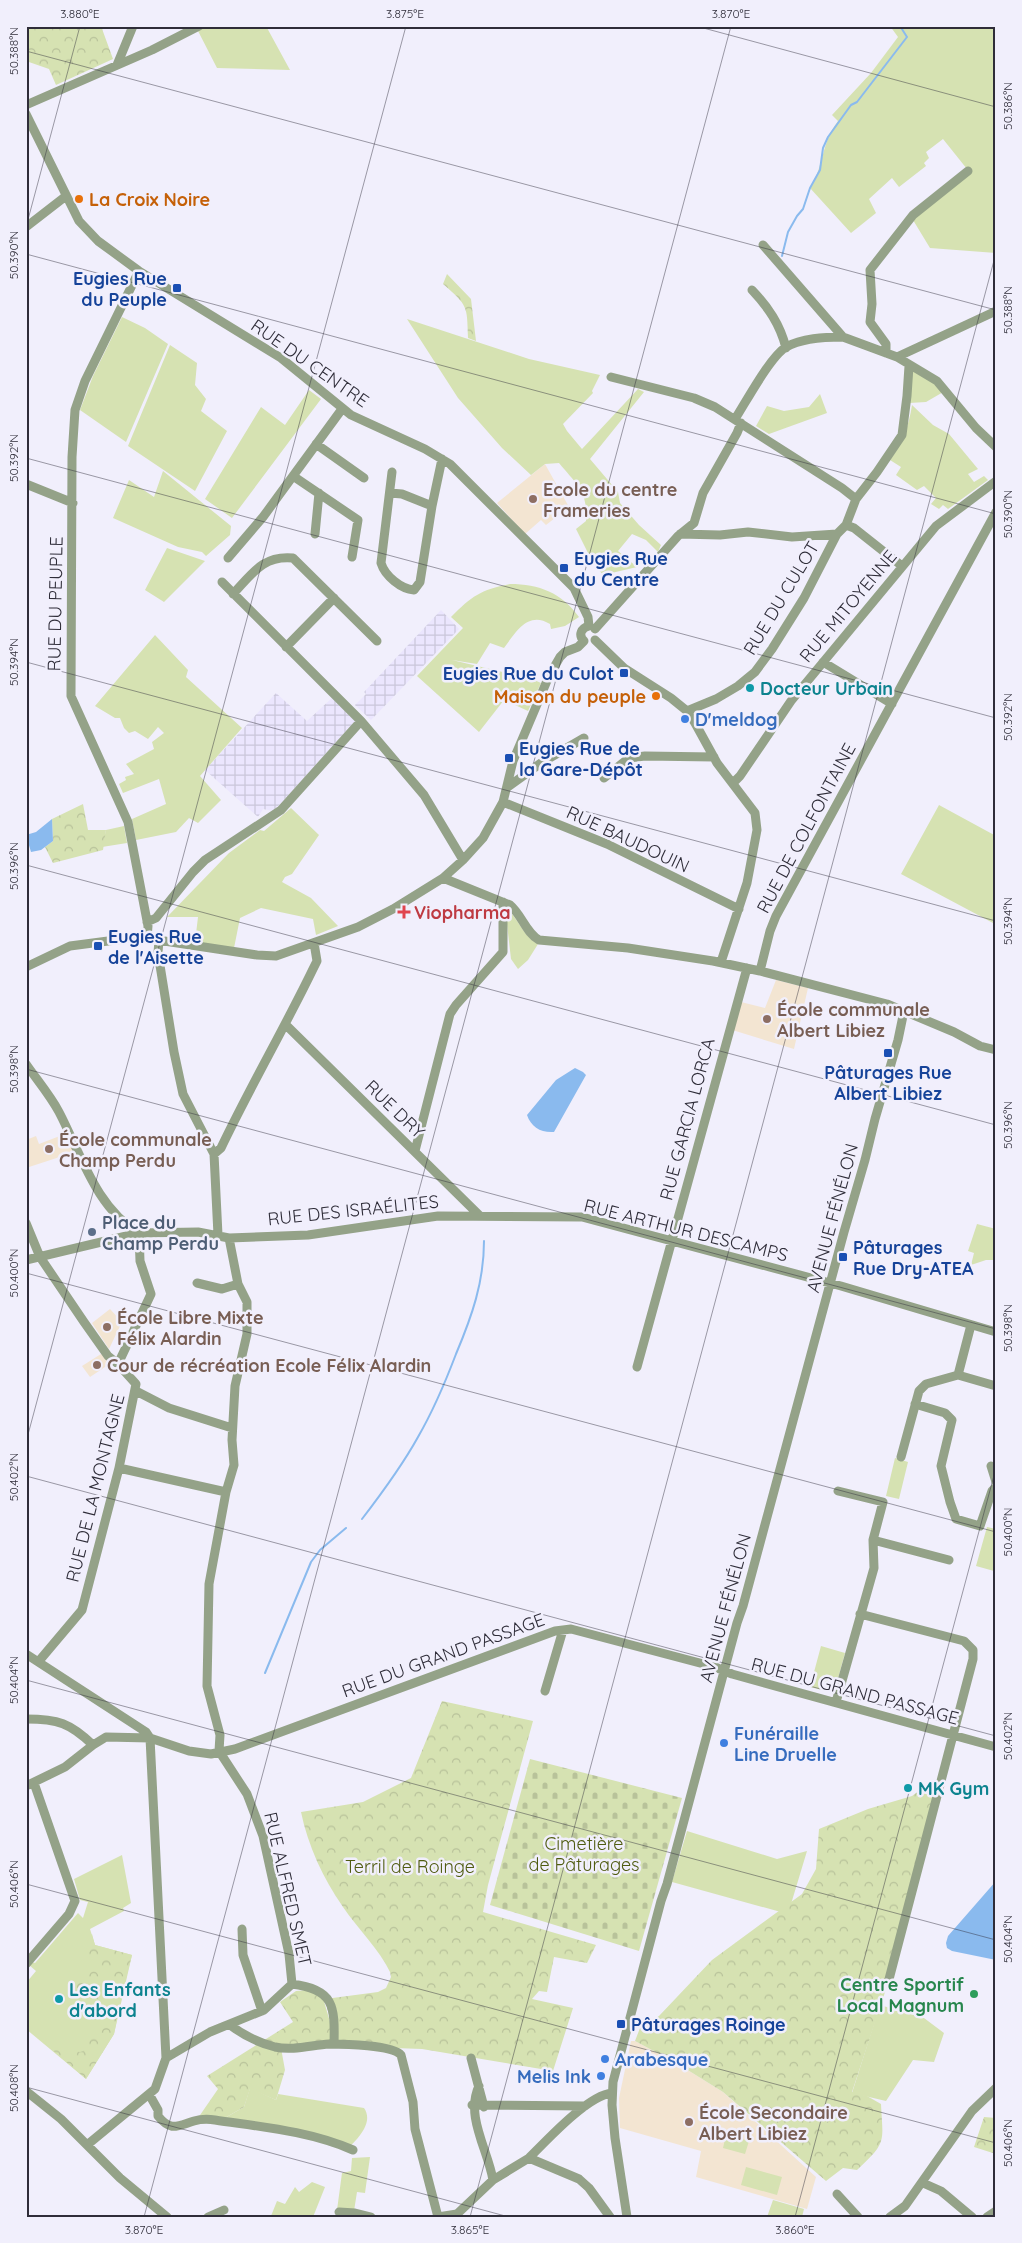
<svg xmlns="http://www.w3.org/2000/svg" width="1022" height="2243" font-family="Quicksand,sans-serif">
<style>
.industrial{fill:url(#industrial-grid)}
.education{fill:#f3e5d2}
.green{fill:#d6e2b2}
.forest{fill:url(#forest-crowns)}
.cemetery{fill:url(#cemetery-stones)}
.water{fill:#8abaee}
.lines{fill:none;stroke-linecap:round;stroke-linejoin:round}
.stream{stroke:#8abaee;stroke-width:2}
.minor{stroke:#94a288;stroke-width:9}
.ticks{fill:none;stroke:#2f2d39;stroke-width:1;stroke-opacity:0.45}
.food-dot{fill:#e8710a;stroke:#f1effc;stroke-width:2}
.transit-dot{fill:#1a4fb4;stroke:#f1effc;stroke-width:2}
.education-dot{fill:#8d6e63;stroke:#f1effc;stroke-width:2}
.culture-dot{fill:#0f9aa8;stroke:#f1effc;stroke-width:2}
.shop-dot{fill:#3f7fe0;stroke:#f1effc;stroke-width:2}
.health-dot{fill:#e0444e;stroke:#f1effc;stroke-width:2}
.service-dot{fill:#5c6f8a;stroke:#f1effc;stroke-width:2}
.leisure-dot{fill:#2e9e5b;stroke:#f1effc;stroke-width:2}
.labels{text-anchor:middle;dominant-baseline:central;stroke-width:5;stroke-linejoin:round;paint-order:stroke}
.food-label{font-size:18px;font-weight:bold;fill:#c56008;stroke:#f1effc;text-anchor:start}
.transit-label{font-size:18px;font-weight:bold;fill:#164399;stroke:#f1effc;text-anchor:start}
.street-label{font-size:18px;fill:#2f2d39;stroke:#f1effc}
.education-label{font-size:18px;font-weight:bold;fill:#785e54;stroke:#f1effc;text-anchor:start}
.culture-label{font-size:18px;font-weight:bold;fill:#0d838f;stroke:#f1effc;text-anchor:start}
.shop-label{font-size:18px;font-weight:bold;fill:#366cbe;stroke:#f1effc;text-anchor:start}
.health-label{font-size:18px;font-weight:bold;fill:#be3a42;stroke:#f1effc;text-anchor:start}
.service-label{font-size:18px;font-weight:bold;fill:#4e5e75;stroke:#f1effc;text-anchor:start}
.park-label{font-size:18px;fill:#505c11;stroke:#f1effc}
.leisure-label{font-size:18px;font-weight:bold;fill:#27864d;stroke:#f1effc;text-anchor:end}
.neatline{fill:none;stroke:#2f2d39;stroke-width:2}
.ticks-label{font-size:12px;text-anchor:middle;fill:#2f2d39}
</style>
<defs>
<pattern id="industrial-grid" width="8" height="8" patternUnits="userSpaceOnUse" patternTransform="scale(1.25)"><rect width="8" height="8" fill="#ebe6fe"/><path d="M0 4h8M4 0v8" fill="none" stroke="#cac6da"/></pattern>
<pattern id="forest-crowns" width="20" height="18" patternUnits="userSpaceOnUse" patternTransform="scale(1.25)"><rect width="20" height="18" fill="#d6e2b2"/><path d="M2 6a3 3 0 1 1 6 0M12 15a3 3 0 1 1 6 0" fill="none" stroke="#b8c29a"/></pattern>
<pattern id="cemetery-stones" width="16" height="16" patternUnits="userSpaceOnUse" patternTransform="scale(1.25)"><rect width="16" height="16" fill="#d6e2b2"/><path d="M2 7V4a2 2 0 0 1 4 0v3zM10 15v-3a2 2 0 0 1 4 0v3z" fill="#b8c29a"/></pattern>
</defs>
<rect width="100%" height="100%" fill="#f1effc"/>
<path class="industrial" d="M441,610L459,629L371,720L355,705L366,694L364,692Z
M276,693L307,721L332,698L355,721L283,801L273,811L263,809L258,817L205,770Z"/>
<path class="education" d="M545,464L569,507L546,525L541,520L525,534L497,503Z
M776,980L808,988L794,1049L729,1029L741,1002L765,1008Z
M65,1134L75,1152L26,1168V1140L36,1136L39,1144Z
M110,1309L122,1322L109,1349L92,1323Z
M101,1354L111,1363L90,1377L82,1366Z
M631,2041H635L678,2064L723,2092L816,2177L807,2209L696,2177L701,2151L620,2128L619,2098Z"/>
<path class="green" d="M203,26H266L290,70L217,68L197,29Z
M890,26H994L996,29V253L930,248L913,220L967,169L943,139L926,152L929,158L924,163L926,166L899,187L892,178L869,199L876,213L851,233L810,188C824,167 821,143 838,121L832,115L871,73L898,37Z
M122,317L145,328L168,344L126,442L80,410L93,376Z
M407,319L529,359L600,375L592,391L593,393L563,424L567,431L582,449L638,389L644,392L590,459L618,492L620,503L639,525L661,545L658,552L646,540L632,534L618,551L637,567L603,575L593,563L576,529L586,521C588,491 577,485 559,463L545,464L531,475L502,448L458,398Z
M170,345L197,363L195,385L206,399L201,411L227,431L195,491L128,446Z
M915,371L945,391L926,402L909,403L911,372Z
M309,390L321,399L232,518L205,499L261,407L285,425Z
M820,394L827,413L769,434L756,426L767,406L784,411L809,407Z
M912,405L933,425L949,434L978,469L968,474L974,482L984,476L988,480L948,509L943,505L939,509L931,504L936,498L924,486L917,490L896,475L901,467L890,460C902,443 909,426 912,405Z
M163,471L231,526L230,535L206,556L202,552L178,547L113,518L129,480L154,497Z
M167,548L205,561L164,602L145,590Z
M510,584C539,584 562,593 579,617L565,626L551,629L550,624C528,610 515,633 504,648L490,643L477,664L452,660L532,679L541,683L528,711L504,700L479,732L417,676L463,628L451,617C472,596 480,590 510,584Z
M155,635L188,670L186,677L242,728L200,776L221,800L198,823L189,818L176,832L136,840L132,819L166,804L159,779L123,793L119,784L126,780L125,777L134,774L126,764L154,749L152,742L164,733L158,727L148,739L135,731L129,733L124,728L120,718H115L95,706Z
M939,805L996,836V916L993,923L901,874Z
M291,808L319,835L292,874L285,877L282,882L311,898L338,926L316,935L313,919L261,908L240,918L234,948L195,942L198,917H167L229,853L260,830L264,831Z
M124,826L127,843L102,847L106,830Z
M505,907C518,917 523,937 538,944L528,960L518,969L511,959Z
M977,1224L996,1229V1260H986L971,1265L974,1253L968,1251Z
M895,1458L908,1462L899,1499L886,1496Z
M987,1527L996,1529V1563L994,1571L976,1566Z
M821,1646L845,1653L834,1693L810,1687Z
M687,1831L777,1859L807,1851L788,1914L672,1882Z
M122,1855L131,1903L123,1908L124,1911L90,1929L95,1945L132,1955L114,2034L86,2079L26,2029V1983L36,1971L29,1965L32,1962L35,1963L78,1913L83,1918L88,1902L80,1900L74,1879Z
M880,2005L924,2018L944,2033L934,2062L913,2060L886,2101L852,2093Z
M250,2088L276,2100L278,2094L364,2108C374,2122 358,2139 348,2148L223,2119L244,2107Z
M726,2135L749,2141L745,2154L723,2148Z
M370,2157L365,2193L357,2192L354,2211L337,2210L342,2173L351,2171L352,2158Z
M746,2167L782,2177L777,2195L741,2185Z
M312,2182L325,2187L313,2217L271,2216L277,2201L285,2204L295,2187L299,2192Z
M773,2200L804,2209L802,2217H767Z"/>
<path class="forest" d="M33,26H101L113,59L56,85L49,69L26,61V30Z
M447,274L471,299L476,341L468,338C467,305 468,306 443,284Z
M83,804L88,830H106L103,850L53,863L45,847L53,841L52,819Z
M442,1701L533,1721L488,1885L483,1912L596,1945L587,1963L554,1957L547,1992L539,1991L532,1999L573,2008L553,2071L422,2049L366,2047L281,2048L285,2070L276,2100L250,2089L244,2107L223,2119L198,2118L218,2089L207,2076L293,2022L280,2002L296,1991L308,1990L323,1998L333,2032L325,1999L378,1992L386,1988L391,1977L390,1972C379,1949 358,1929 343,1907C323,1878 308,1846 301,1812L363,1802L411,1778Z
M935,1783L938,1788L888,1983L852,2092L867,2096L881,2104C883,2143 887,2142 857,2170L843,2168L826,2181L723,2092L678,2064L635,2041L640,2028L659,2016L712,1960L802,1894L816,1869L819,1829L868,1809L912,1796L924,1787Z
M92,1934L95,1945L132,1955L126,1978C112,1975 104,1976 100,1991L104,1997L102,2002L91,1996L83,1998L76,1990V1980L89,1966L84,1957L90,1951C86,1946 86,1938 92,1934Z
M115,2005L119,2010L114,2034L86,2079L49,2047L80,2052L83,2051L84,2045L87,2044L96,2032L95,2028L101,2024L97,2015L105,2009Z
M984,2117L996,2118V2154L974,2147Z"/>
<path class="cemetery" d="M530,1759L682,1798L639,1951L490,1905Z"/>
<path class="water" d="M52,819L53,841L41,850L31,852L26,835L36,832Z
M575,1068L583,1072L586,1075L554,1132C541,1133 531,1127 527,1115L556,1080Z
M996,1881V1960L952,1951L947,1948L946,1943L948,1936Z"/>
<g class="lines">
<path class="stream" d="M782,256L788,232L797,216L803,209L810,188L820,170L823,148L828,137L851,105L857,102L907,37L900,26
M362,1519C382,1493 402,1466 418,1437C433,1411 445,1383 456,1354C472,1316 484,1282 484,1241
M265,1673L311,1562L320,1550L346,1528"/>
<path class="minor" d="M117,65L133,26
M26,105L152,50L199,26
M26,114L79,221L98,241L139,271L281,358L351,415L425,449L450,464L574,588L588,617L589,626
M26,227L66,196
M763,245L843,337L897,357L937,381L976,428L996,447
M139,271L85,381L75,410L72,457L71,696L128,822L148,926L147,938
M752,290C768,307 780,324 786,348
M886,353V344L870,322L872,304L870,270L913,215L968,171
M897,357L996,311
M611,377L694,398L715,407L842,488L856,499
M735,419C746,402 770,357 786,347C802,338 824,337 843,337
M316,444L364,478
M392,472L381,563C385,576 401,589 414,590L420,582L432,506L442,459
M293,476L358,520L352,557
M26,484L73,503
M390,493L402,494L432,506
M846,525L854,528L902,566
M315,534L319,493
M680,534L720,535L748,532L792,537L837,534
M228,558L263,517L342,409
M222,582L361,721L424,795L463,860
M233,594C252,574 263,555 293,558L377,641
M595,629L678,536L694,523L703,493L737,433L741,423
M595,640L624,668L671,698L687,711L695,723L717,763L755,813L757,830L747,883L721,962
M584,641C578,635 581,628 589,626
M286,647L334,598
M823,662L892,704
M687,711L716,699L738,686L755,672L772,649L804,598L837,534L846,525L856,499L877,472L902,435L907,396L909,366
M604,778L629,758L645,756L714,757
M733,783L740,776L791,701L936,526L996,481
M509,786L541,763L584,738
M503,802L607,844L739,909
M443,878L510,905C522,915 526,933 539,940L628,948L713,961L760,971L887,1004L954,1032L980,1046L996,1050
M147,922L156,918L193,872L205,860L281,810L361,721
M159,940L158,953L174,1052L183,1094L214,1154L218,1235
M26,967L70,946L131,938L151,939L257,955L276,956L358,927L393,909L443,878L463,860L483,838L503,802L513,761L549,676L560,657L565,652L578,647L584,641
M760,971L770,931L776,916L996,512
M286,1025L480,1216
M26,1064C37,1080 50,1095 59,1112C81,1154 96,1208 139,1233
M415,1151L450,1014L456,1005L503,952V902
M214,1154L221,1148C250,1087 284,1029 313,969L317,961L314,943
M26,1223L40,1257L84,1322L108,1356L118,1364L136,1384L119,1468L82,1610L39,1661
M26,1260L139,1233L198,1232L229,1238L308,1235L438,1216L582,1217L841,1286L996,1332
M197,1283L222,1289L238,1284
M118,1364L151,1294L140,1261L139,1233
M637,1367L747,968
M958,1375L996,1386
M136,1391L169,1408L232,1428
M915,1404L945,1413L952,1420L941,1466L950,1502L956,1519L980,1526L992,1491L996,1487
M901,1457L919,1391L926,1384L958,1375L971,1325
M991,1466L996,1482
M119,1468L226,1492
M873,1540L949,1560
M860,1614L964,1641L973,1650V1659L888,1983
M26,1654L146,1732L150,1738L166,2058L155,2089L87,2145
M545,1691L563,1630
M836,1702L874,1568L873,1540L883,1502L838,1491
M26,1719C58,1719 70,1723 93,1745
M219,1751L220,1735L207,1686L209,1584L226,1492L234,1465L232,1440L235,1386L247,1334V1302L238,1284L229,1238
M219,1751L247,1794L263,1836L289,1954L292,1984
M26,1786L65,1767L93,1745L106,1737L150,1738L189,1751L211,1754L235,1749L555,1631L571,1629L715,1667L732,1674L996,1747
M242,1929L243,1955L262,2011
M26,1964L69,1914L75,1901L34,1783
M292,1984C334,1989 335,2006 334,2044
M230,2025C242,2034 259,2043 275,2047C293,2051 312,2045 329,2044C344,2044 393,2045 401,2055L413,2102L415,2129L438,2217
M166,2058L210,2032L264,2010L292,1984
M471,2058L484,2107
M479,2086C465,2116 488,2150 493,2180
M26,2091L61,2119L120,2178L167,2217
M149,2094L158,2110V2116C171,2132 177,2126 194,2121C201,2119 208,2119 215,2120C262,2127 309,2131 353,2150
M472,2105L585,2106
M529,2158C546,2141 588,2095 612,2093
M923,2183L941,2191L972,2217
M837,2194L858,2217
M339,2212L355,2213L371,2217
M208,2217L224,2210
M438,2217L457,2214L493,2180L529,2158L579,2179L589,2188L610,2217
M627,2217L615,2138L612,2105L613,2082L661,1901L667,1884L737,1623L743,1606L844,1232L865,1160L875,1119L898,1040L904,1011
M890,2217L905,2206L972,2111L996,2088
M987,2217L996,2211"/>
</g>
<path class="ticks" d="M696,26L996,107M26,51L996,310M26,227L80,26M26,254L996,514M26,458L996,718M26,662L996,921M26,865L996,1125M26,1069L996,1329M26,1273L996,1532M26,1442L406,26M26,1476L996,1736M26,1680L996,1940M26,1884L996,2143M26,2087L509,2217M144,2217L731,26M470,2217L996,253M795,2217L996,1468"/>
<g class="food-dot">
<circle cx="79" cy="199" r="5"/>
<circle cx="656" cy="696" r="5"/>
</g>
<g class="transit-dot">
<rect x="172" y="283" width="10" height="10" rx="2.5"/>
<rect x="559" y="563" width="10" height="10" rx="2.5"/>
<rect x="619" y="668" width="10" height="10" rx="2.5"/>
<rect x="504" y="753" width="10" height="10" rx="2.5"/>
<rect x="93" y="941" width="10" height="10" rx="2.5"/>
<rect x="883" y="1048" width="10" height="10" rx="2.5"/>
<rect x="838" y="1252" width="10" height="10" rx="2.5"/>
<rect x="616" y="2019" width="10" height="10" rx="2.5"/>
</g>
<g class="education-dot">
<circle cx="533" cy="499" r="5"/>
<circle cx="767" cy="1019" r="5"/>
<circle cx="49" cy="1149" r="5"/>
<circle cx="107" cy="1327" r="5"/>
<circle cx="97" cy="1365" r="5"/>
<circle cx="689" cy="2122" r="5"/>
</g>
<g class="culture-dot">
<circle cx="750" cy="688" r="5"/>
<circle cx="908" cy="1788" r="5"/>
<circle cx="59" cy="1999" r="5"/>
</g>
<g class="shop-dot">
<circle cx="685" cy="719" r="5"/>
<circle cx="724" cy="1743" r="5"/>
<circle cx="605" cy="2059" r="5"/>
<circle cx="601" cy="2076" r="5"/>
</g>
<path class="health-dot" d="M401.5 904.5h5v5h5v5h-5v5h-5v-5h-5v-5h5z"/>
<circle class="service-dot" cx="92" cy="1232" r="5"/>
<circle class="leisure-dot" cx="974" cy="1994" r="5"/>
<g class="labels">
<g class="food-label">
<text x="89" y="199">La Croix Noire</text>
<text x="646" y="696" text-anchor="end">Maison du peuple</text>
</g>
<g class="transit-label">
<text x="167" y="278" text-anchor="end">Eugies Rue<tspan x="167" dy="21">du Peuple</tspan></text>
<text x="574" y="558">Eugies Rue<tspan x="574" dy="21">du Centre</tspan></text>
<text x="614" y="673" text-anchor="end">Eugies Rue du Culot</text>
<text x="519" y="748">Eugies Rue de<tspan x="519" dy="21">la Gare-Dépôt</tspan></text>
<text x="108" y="936">Eugies Rue<tspan x="108" dy="21">de l'Aisette</tspan></text>
<text x="888" y="1072" text-anchor="middle">Pâturages Rue<tspan x="888" dy="21">Albert Libiez</tspan></text>
<text x="853" y="1247">Pâturages<tspan x="853" dy="21">Rue Dry-ATEA</tspan></text>
<text x="631" y="2024">Pâturages Roinge</text>
</g>
<g class="street-label">
<text transform="translate(310 363) rotate(35)">RUE DU CENTRE</text>
<text transform="translate(781 598) rotate(-59)">RUE DU CULOT</text>
<text transform="translate(55 604) rotate(-89)">RUE DU PEUPLE</text>
<text transform="translate(848 606) rotate(-50)">RUE MITOYENNE</text>
<text transform="translate(806 828) rotate(-62)">RUE DE COLFONTAINE</text>
<text transform="translate(628 839) rotate(25)">RUE BAUDOUIN</text>
<text transform="translate(395 1109) rotate(44)">RUE DRY</text>
<text transform="translate(687 1119) rotate(-75)">RUE GARCIA LORCA</text>
<text transform="translate(353 1210) rotate(-6)">RUE DES ISRAÉLITES</text>
<text transform="translate(832 1218) rotate(-75)">AVENUE FÉNÉLON</text>
<text transform="translate(686 1230) rotate(14)">RUE ARTHUR DESCAMPS</text>
<text transform="translate(95 1488) rotate(-76)">RUE DE LA MONTAGNE</text>
<text transform="translate(725 1608) rotate(-75)">AVENUE FÉNÉLON</text>
<text transform="translate(443 1655) rotate(-20)">RUE DU GRAND PASSAGE</text>
<text transform="translate(855 1691) rotate(15)">RUE DU GRAND PASSAGE</text>
<text transform="translate(288 1889) rotate(77)">RUE ALFRED SMET</text>
</g>
<g class="education-label">
<text x="543" y="489">Ecole du centre<tspan x="543" dy="21">Frameries</tspan></text>
<text x="777" y="1009">École communale<tspan x="777" dy="21">Albert Libiez</tspan></text>
<text x="59" y="1139">École communale<tspan x="59" dy="21">Champ Perdu</tspan></text>
<text x="117" y="1317">École Libre Mixte<tspan x="117" dy="21">Félix Alardin</tspan></text>
<text x="107" y="1365">Cour de récréation Ecole Félix Alardin</text>
<text x="699" y="2112">École Secondaire<tspan x="699" dy="21">Albert Libiez</tspan></text>
</g>
<g class="culture-label">
<text x="760" y="688">Docteur Urbain</text>
<text x="918" y="1788">MK Gym</text>
<text x="69" y="1989">Les Enfants<tspan x="69" dy="21">d'abord</tspan></text>
</g>
<g class="shop-label">
<text x="695" y="719">D'meldog</text>
<text x="734" y="1733">Funéraille<tspan x="734" dy="21">Line Druelle</tspan></text>
<text x="615" y="2059">Arabesque</text>
<text x="591" y="2076" text-anchor="end">Melis Ink</text>
</g>
<g class="health-label">
<text x="414" y="912">Viopharma</text>
</g>
<g class="service-label">
<text x="102" y="1222">Place du<tspan x="102" dy="21">Champ Perdu</tspan></text>
</g>
<g class="park-label">
<text x="584" y="1843">Cimetière<tspan x="584" dy="21">de Pâturages</tspan></text>
<text x="410" y="1866">Terril de Roinge</text>
</g>
<g class="leisure-label">
<text x="964" y="1984">Centre Sportif<tspan x="964" dy="21">Local Magnum</tspan></text>
</g>
</g>
<rect width="1022" height="2243" fill="none" stroke="#f1effc" stroke-width="55"/>
<rect x="28" y="28" width="966" height="2188" class="neatline"/>
<g class="ticks-label">
<text x="80" y="18">3.880°E</text>
<text x="405" y="18">3.875°E</text>
<text x="731" y="18">3.870°E</text>
<text transform="translate(14 51) rotate(-90)" y="4">50.388°N</text>
<text transform="translate(1008 106) rotate(-90)" y="4">50.386°N</text>
<text transform="translate(14 255) rotate(-90)" y="4">50.390°N</text>
<text transform="translate(1008 310) rotate(-90)" y="4">50.388°N</text>
<text transform="translate(14 458) rotate(-90)" y="4">50.392°N</text>
<text transform="translate(1008 514) rotate(-90)" y="4">50.390°N</text>
<text transform="translate(14 662) rotate(-90)" y="4">50.394°N</text>
<text transform="translate(1008 717) rotate(-90)" y="4">50.392°N</text>
<text transform="translate(14 866) rotate(-90)" y="4">50.396°N</text>
<text transform="translate(1008 921) rotate(-90)" y="4">50.394°N</text>
<text transform="translate(14 1069) rotate(-90)" y="4">50.398°N</text>
<text transform="translate(1008 1125) rotate(-90)" y="4">50.396°N</text>
<text transform="translate(14 1273) rotate(-90)" y="4">50.400°N</text>
<text transform="translate(1008 1328) rotate(-90)" y="4">50.398°N</text>
<text transform="translate(14 1477) rotate(-90)" y="4">50.402°N</text>
<text transform="translate(1008 1532) rotate(-90)" y="4">50.400°N</text>
<text transform="translate(14 1680) rotate(-90)" y="4">50.404°N</text>
<text transform="translate(1008 1736) rotate(-90)" y="4">50.402°N</text>
<text transform="translate(14 1884) rotate(-90)" y="4">50.406°N</text>
<text transform="translate(1008 1939) rotate(-90)" y="4">50.404°N</text>
<text transform="translate(14 2088) rotate(-90)" y="4">50.408°N</text>
<text transform="translate(1008 2143) rotate(-90)" y="4">50.406°N</text>
<text x="144" y="2234">3.870°E</text>
<text x="470" y="2234">3.865°E</text>
<text x="795" y="2234">3.860°E</text>
</g>
</svg>
